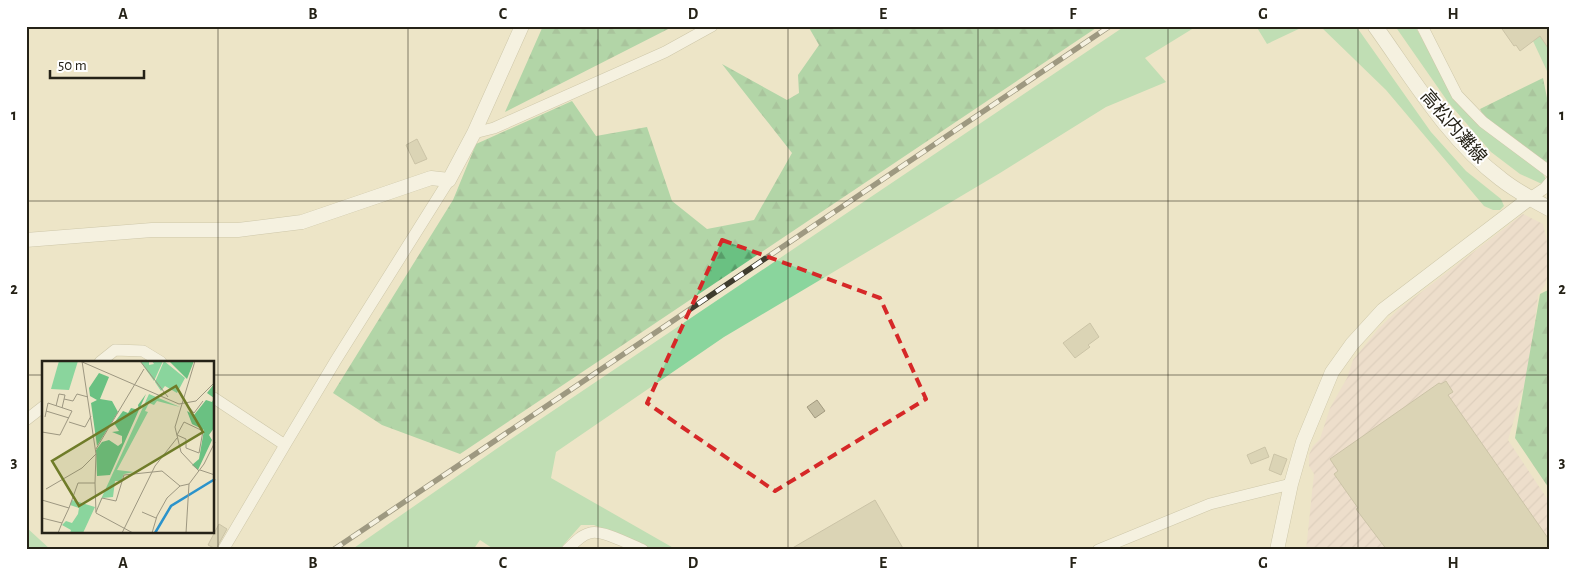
<svg xmlns="http://www.w3.org/2000/svg" width="1576" height="576" font-family="'Alegreya Sans','Noto Sans JP',sans-serif">
<style>
.industrial{fill:url(#industrial-furrows)}
.grass{fill:#8ad59d}
.forest{fill:url(#forest-firs)}
.building{fill:#c5bea1;stroke:#a29a7f}
.lines{fill:none;stroke-linecap:round;stroke-linejoin:round}
.minor-casing{stroke:#aaa387;stroke-width:12}
.tertiary-casing{stroke:#aaa387;stroke-width:15}
.secondary-casing{stroke:#aaa387;stroke-width:16}
.minor{stroke:#fff;stroke-width:11}
.tertiary{stroke:#fff;stroke-width:14}
.secondary{stroke:#fff;stroke-width:15}
.rail-casing{stroke:#3f3c2e;stroke-width:5.5}
.rail{stroke:#fff;stroke-width:4;stroke-dasharray:11;stroke-linecap:butt}
.marked{fill:none;stroke:#d62828;stroke-width:4;stroke-dasharray:10 6;stroke-linejoin:round}
.grid{fill:none;stroke:#252217;stroke-width:1;stroke-opacity:0.55}
.labels{text-anchor:middle;dominant-baseline:central;stroke-width:4;stroke-linejoin:round;paint-order:stroke}
.street-label{font-size:18px;fill:#252217;stroke:#fff}
.inset-river{fill:none;stroke:#2b93cb;stroke-width:2.5}
.inset-road{fill:none;stroke:#9d9781;stroke-width:1}
.view{fill:#6f7c29;fill-opacity:0.15;stroke:#6f7c29;stroke-width:2.5}
.inset-edge{fill:none;stroke:#252217;stroke-width:2.5}
.neatline{fill:none;stroke:#252217;stroke-width:2}
.grid-label{font-size:16px;text-anchor:middle;font-weight:bold;fill:#252217}
</style>
<defs>
<pattern id="industrial-furrows" width="10" height="10" patternUnits="userSpaceOnUse" patternTransform="scale(1.25)"><rect width="10" height="10" fill="#eed4d1"/><path d="M-1 1l2-2M0 10L10 0M9 11l2-2" fill="none" stroke="#ccb6b3"/></pattern>
<pattern id="forest-firs" width="22" height="20" patternUnits="userSpaceOnUse" patternTransform="scale(1.25)"><rect width="22" height="20" fill="#6ac182"/><path d="M5 1l3.5 6h-7zM16 11l3.5 6h-7z" fill="#579c69"/></pattern>
</defs>
<rect width="100%" height="100%" fill="#ede5c7"/>
<path class="industrial" d="M1523,214L1543,224L1550,256L1549,271L1545,285L1538,295L1528,372L1508,440L1550,503V550H1306L1314,474L1309,466V455L1313,446L1320,439L1330,408L1347,378L1353,360L1379,328L1398,310Z"/>
<path class="grass" d="M1125,26H1197L1145,58L1166,82L1106,107L1000,173L724,337L556,452L551,478L677,550H654L594,525H581L559,550H495L480,540L473,550H351L502,445Z
M1256,26H1305L1267,44Z
M1320,26H1356L1431,132L1466,171L1501,199L1504,206L1500,210H1493L1484,206L1386,90Z
M1395,26H1415L1448,86L1540,169L1546,179L1542,184L1520,174L1491,152L1448,102Z
M1526,26H1550V69L1547,71Z
M26,527L51,550H26Z"/>
<path class="forest" d="M543,26H674L505,112Z
M808,26H1099L460,454L382,425L333,393L453,200L476,144L572,101L596,136L647,127L672,201L707,229L754,220L792,153L722,64L787,100L799,93L798,75L819,45Z
M1543,78L1550,113V166L1486,122L1480,109Z
M1548,290L1550,291V490L1515,438L1540,294Z"/>
<path class="building" d="M1500,26H1550V51L1540,36L1520,51L1516,45L1514,46Z
M417,139L427,159L415,164L406,145Z
M1090,323L1099,337L1088,345L1090,347L1075,358L1063,343Z
M1446,381L1453,392L1448,395L1550,541V550H1387L1356,509L1358,508L1334,474L1338,471L1330,459L1439,383L1441,384Z
M817,400L825,411L815,418L807,407Z
M1265,447L1269,457L1251,464L1247,455Z
M1274,454L1287,459L1281,475L1269,470Z
M875,500L904,550H789Z
M219,524L227,529L216,549L208,545Z"/>
<g class="lines">
<defs>
<path id="minor" d="M1422,26L1457,95L1483,122L1550,172
M474,133L494,128L665,52L712,26
M1530,198L1545,188L1550,182
M100,362L115,350L143,351L161,362
M214,398L285,445L223,550
M26,420L44,406
M285,445L336,360L449,180
M567,550C574,543 581,535 590,533C601,529 631,545 643,550
M1098,550L1210,504L1291,484"/>
<path id="tertiary" d="M26,240L152,230H238L302,222L431,178L449,180L474,133L522,26
M1277,550L1291,484L1303,442L1332,372L1352,344L1383,310L1530,198"/>
<path id="secondary" d="M1375,26C1413,79 1448,139 1501,179C1516,191 1533,200 1550,209"/>
</defs>
<use href="#minor" class="minor-casing"/>
<use href="#tertiary" class="tertiary-casing"/>
<use href="#secondary" class="secondary-casing"/>
<use href="#minor" class="minor"/>
<use href="#tertiary" class="tertiary"/>
<use href="#secondary" class="secondary"/>
<defs>
<path id="rail" d="M333,550L1110,26"/>
</defs>
<use href="#rail" class="rail-casing"/>
<use href="#rail" class="rail"/>
</g>
<path d="M0 0H1576V576H0ZM722,240L880,298L926,399L775,491L647,403Z" fill="#ede5c7" fill-opacity=".55" fill-rule="evenodd"/>
<path class="marked" d="M722,240L880,298L926,399L775,491L647,403Z"/>
<path class="grid" d="M218,26V550M408,26V550M598,26V550M788,26V550M978,26V550M1168,26V550M1358,26V550M26,201H1550M26,375H44M214,375H1550"/>
<g class="labels">
<g class="street-label">
<text transform="translate(1453 127) rotate(49)">高松内灘線</text>
</g>
</g>
<g transform="translate(42 361)">
<rect width="172" height="172" fill="#ede5c7"/>
<path d="M17,0H36L27,29L9,28ZM98,0H107V4L112,3L110,0H121L112,20ZM122,0L143,17L135,32L123,25L119,30L113,21ZM107,33L138,46L115,40L112,44L107,42L103,50L106,51L75,109L92,111L82,113L79,120H73L71,136L60,137L54,149ZM30,139L53,146L41,172H28L29,169L20,164L24,160L30,162L36,153L37,147L28,144Z" fill="#8ad59d"/>
<path d="M127,0H152L145,18ZM57,12L67,16L58,38L70,40L76,51L55,85L49,42L55,39L48,35L47,27ZM172,23V67L167,74L170,79L156,109L150,104L157,98L162,69L150,63L145,50L152,54L164,39L170,41L172,37L165,32ZM104,33L68,114L55,115L54,89L60,81L67,79L76,85L80,82V75L70,71L77,70L72,62L81,50L86,52L89,47L97,49L96,44Z" fill="#6ac182"/>
<path class="inset-river" d="M113,172L129,145L173,118"/>
<path class="inset-road" d="M38,0L137,43L154,40L173,21M98,0L126,36M153,0L133,66L139,91L157,110M22,38L31,40L35,33L46,36M144,43L152,52L161,40M14,45L17,33L23,34L20,47M4,50L27,57M27,61L43,66L49,55M142,61L161,70L157,92L144,87V78L135,74ZM0,71L18,74L30,50L6,42L3,56M54,88L102,8M158,109L173,114M53,122L54,93M4,128L40,107L54,93L40,0M0,139L27,147L20,162M27,147L36,122H53L54,152L91,172M54,151L60,137L74,140L82,114L120,110L138,125M100,151L114,157M0,157L20,162L16,172M80,172L113,105L135,77M110,172L115,155L125,137L138,125L147,123M144,172L147,123L162,103L173,81"/>
<path class="view" d="M134,25L161,71L37,145L10,100Z"/>
<rect width="172" height="172" class="inset-edge"/>
</g>
<rect width="1576" height="576" fill="none" stroke="#ffffff" stroke-width="55"/>
<path d="M50 70v8h94v-8" fill="none" stroke="#252217" stroke-width="2.5"/>
<text x="58" y="70" font-size="15" fill="#252217" stroke="#ffffff" stroke-width="4" paint-order="stroke">50 m</text>
<rect x="28" y="28" width="1520" height="520" class="neatline"/>
<g class="grid-label">
<text x="123" y="19">A</text>
<text x="313" y="19">B</text>
<text x="503" y="19">C</text>
<text x="693" y="19">D</text>
<text x="883" y="19">E</text>
<text x="1073" y="19">F</text>
<text x="1263" y="19">G</text>
<text x="1453" y="19">H</text>
<text x="14" y="120">1</text>
<text x="1562" y="120">1</text>
<text x="14" y="294">2</text>
<text x="1562" y="294">2</text>
<text x="14" y="467">3</text>
<text x="1562" y="467">3</text>
<text x="123" y="568">A</text>
<text x="313" y="568">B</text>
<text x="503" y="568">C</text>
<text x="693" y="568">D</text>
<text x="883" y="568">E</text>
<text x="1073" y="568">F</text>
<text x="1263" y="568">G</text>
<text x="1453" y="568">H</text>
</g>
</svg>
